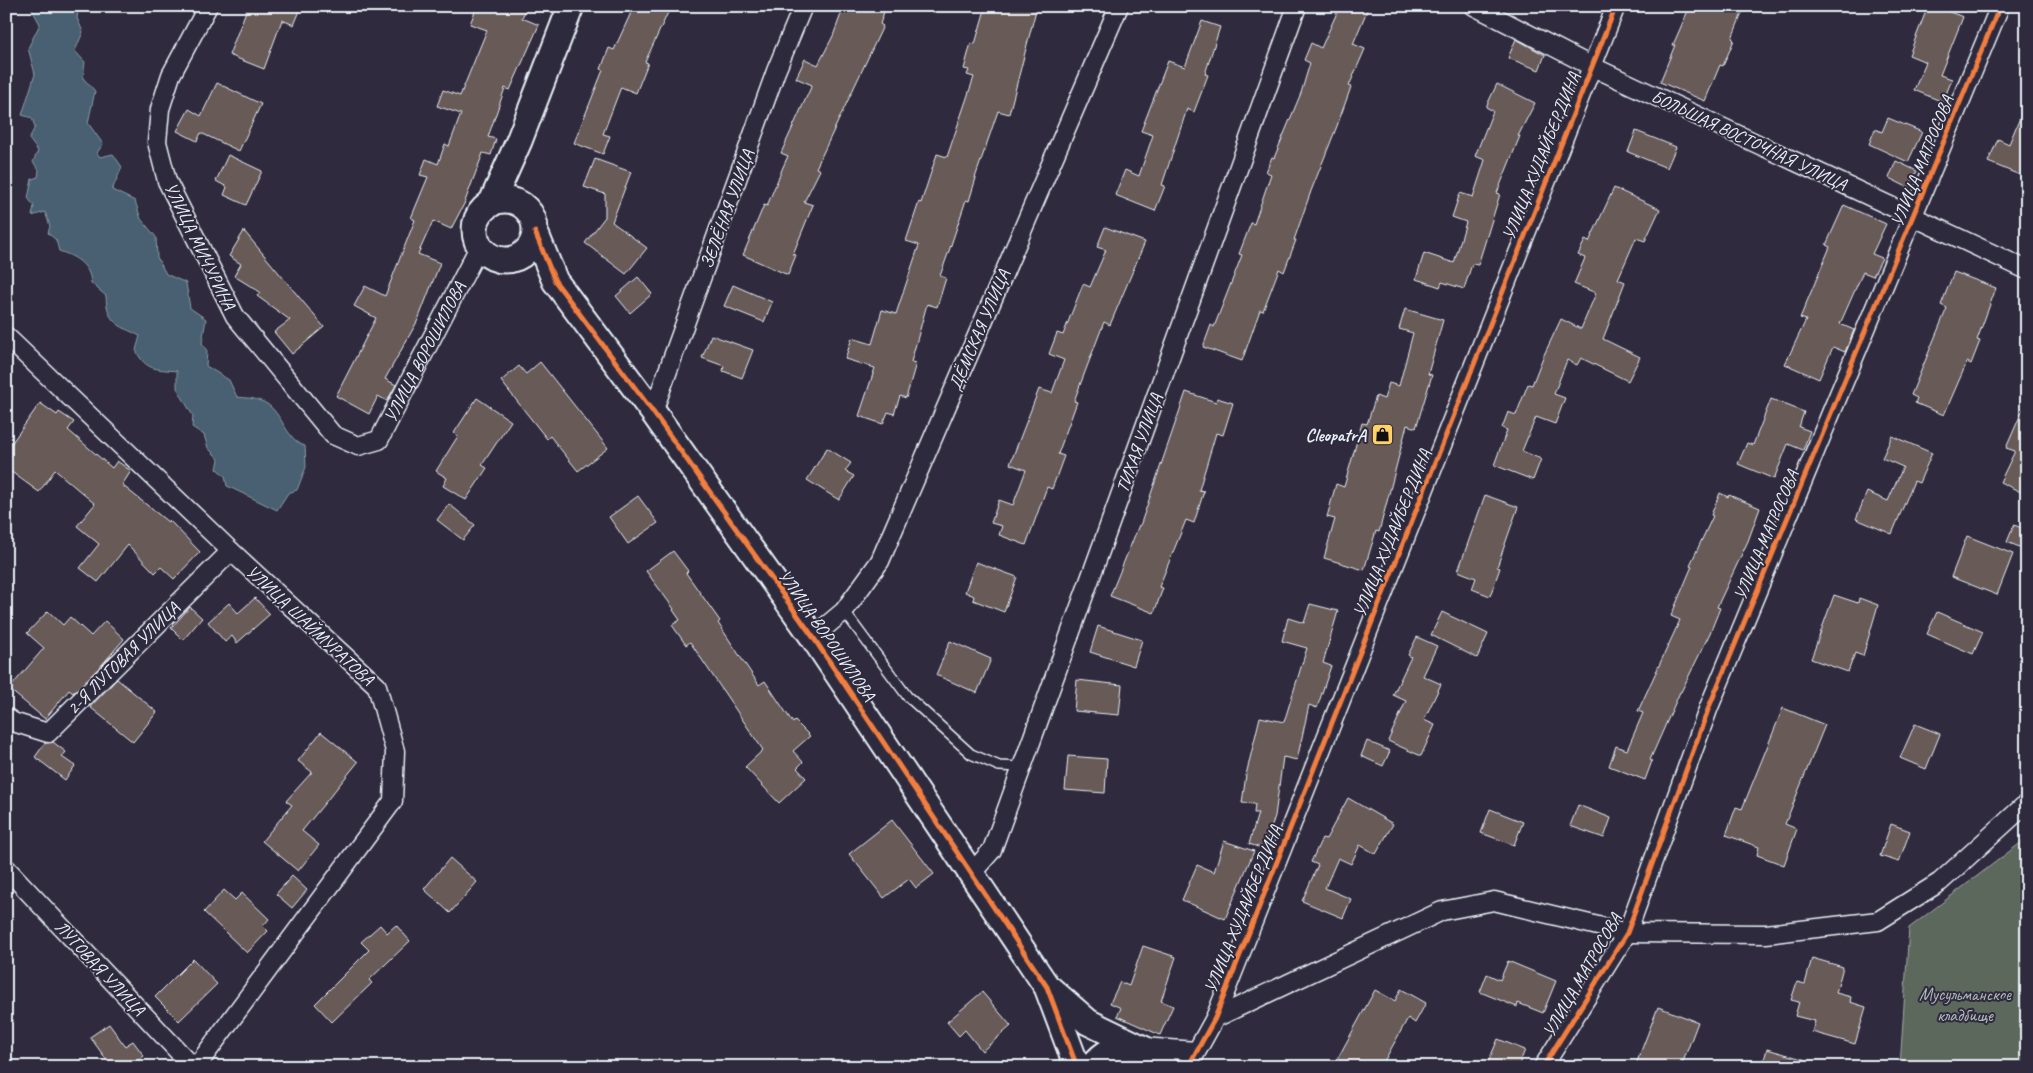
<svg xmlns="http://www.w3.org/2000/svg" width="2033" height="1073" font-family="Caveat,sans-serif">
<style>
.green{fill:#5d685d;stroke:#a2acaa}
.water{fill:#496172;stroke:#899ba8}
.building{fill:#675a56;stroke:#e8f1f8}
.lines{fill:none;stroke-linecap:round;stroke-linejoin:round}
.lane-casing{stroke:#e8f1f8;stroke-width:12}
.street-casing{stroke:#e8f1f8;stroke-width:21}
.secondary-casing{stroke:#e8f1f8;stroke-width:29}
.lane{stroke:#2f2a3d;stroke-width:9}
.street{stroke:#2f2a3d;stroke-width:18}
.secondary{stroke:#2f2a3d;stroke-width:25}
.cycleway-casing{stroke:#2f2a3d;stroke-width:8}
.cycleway{stroke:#f27e40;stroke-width:5}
.labels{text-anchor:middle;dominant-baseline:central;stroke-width:4;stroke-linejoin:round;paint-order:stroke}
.street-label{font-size:18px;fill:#e8f1f8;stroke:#2f2a3d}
.poi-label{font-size:18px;font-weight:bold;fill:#e8f1f8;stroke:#2f2a3d;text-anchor:end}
.park-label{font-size:18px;fill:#b0baba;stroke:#2f2a3d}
</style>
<rect width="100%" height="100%" fill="#2f2a3d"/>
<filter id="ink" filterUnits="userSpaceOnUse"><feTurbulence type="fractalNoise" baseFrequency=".02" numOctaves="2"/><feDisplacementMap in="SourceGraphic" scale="10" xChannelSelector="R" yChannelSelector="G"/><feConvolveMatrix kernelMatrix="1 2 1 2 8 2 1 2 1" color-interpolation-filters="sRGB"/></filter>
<g filter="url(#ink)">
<path class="green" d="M2027,838V1067H1900L1909,928Z"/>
<path class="water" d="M30,6H79L77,18L83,32L75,51L85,62L83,78L95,91L88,123L103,144L97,153L100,157L113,154L122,167L112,190L135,201L141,219L156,237L157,257L166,274L186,283L190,308L206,319L202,343L207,351L206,366L229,380L237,397C245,398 254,398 261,401C282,408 284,439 305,446L306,467L297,490L288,493L277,510L227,486L225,476L217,469L219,459L208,448L204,435L192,427L193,416L177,388V371C157,369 145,371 136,350L140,336C118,325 107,323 106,296L91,283C90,264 74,256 59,251L56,240L48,233L50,226L45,212L32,216L34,206L28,198L32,179L38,177L39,170L33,162L38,151L29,139L35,127L32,118L22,115L35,74L28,48L40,24Z"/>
<path class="building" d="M248,6H302L294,25L282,20L264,69L229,55Z
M477,6H527L522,18L539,25L510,90L505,88L488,137L496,139L491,155L483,153L464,204L451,229L433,221L418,254L440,263L418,320L385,379L396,385L387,401L378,396L369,414L336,396L376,318L354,306L365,286L385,296L415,220L411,218L428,177L420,175L426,159L438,164L445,144L449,146L461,114L437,106L443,90L460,96L487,30L470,24Z
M634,6H671L645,62L648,63L636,93L621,87L603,134L610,136L603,154L574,143L603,70L601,69L609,48L614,50Z
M844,6H886L880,24L883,26L816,168L820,170L804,202L813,205L793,254L796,255L788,275L743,255L764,205L767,206L783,167L788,156L781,153L812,85L796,78L805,59L818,65L833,36Z
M986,6H1023L1036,10L1009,114L998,111L975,178H976L969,201L966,200L949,251L940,276L946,278L937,307L927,304L911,362L916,363L906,398L900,396L894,414L888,412L883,424L859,416L875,368L845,359L852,338L872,344L882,310L896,314L919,245L906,241L919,202L921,203L937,154L947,157L974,77L967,75L969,70L964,69L971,43L975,44Z
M1340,6H1369L1353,44L1365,49L1349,86L1351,87L1337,126L1311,191L1294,240H1296L1284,272L1279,269L1263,311L1260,310L1242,361L1203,347L1211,325L1214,327L1242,255L1239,254L1251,223L1254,224L1271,174L1266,172L1272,157L1274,158L1301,93L1310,63L1304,60L1311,43L1321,48Z
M1690,6H1745L1732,38L1734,40L1723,66L1720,65L1705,101L1660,82L1675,45H1673Z
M1928,6H1934L1963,17L1940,75L1952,79L1943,102L1914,90L1926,62L1909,55Z
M1202,21L1220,27L1205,74L1208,75L1194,112L1187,109L1162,185L1165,186L1155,211L1115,195L1125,170L1139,176L1153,135L1141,131L1168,61L1185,67Z
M1516,39L1545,55L1539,70L1508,58Z
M217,83L261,104L239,151L201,133L197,141L177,131L189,109L201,116Z
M1497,84L1535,103L1518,136H1520L1497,193L1500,194L1478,265L1472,264L1464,289L1442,282L1440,287L1416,279L1424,253L1454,263L1466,222L1452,217L1460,193L1473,197L1485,160L1475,156L1493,111L1486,107Z
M2027,101V178L1988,162L1998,139L2009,144Z
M1888,118L1922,132L1908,162L1869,144L1875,129L1882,132Z
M1636,131L1676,147L1667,168L1628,152Z
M228,155L262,171L246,205L224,195L227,187L216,181Z
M595,159L631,172L612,222L647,248L626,274L585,243L605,217V194L584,187Z
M1896,161L1917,171L1909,188L1889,178Z
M1614,188L1660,209L1645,241L1636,238L1618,279L1625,282L1603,339L1640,357L1628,381L1581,358L1577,365L1567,360L1554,394L1565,398L1555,424L1536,417L1522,451L1541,459L1533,480L1494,465L1507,430L1502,428L1508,412L1516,415L1528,384L1532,385L1543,357L1561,319L1581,329L1596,293L1574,284L1585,258L1578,255L1585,240L1589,242Z
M1844,205L1886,224L1872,254L1882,258L1873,276L1863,272L1840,324L1854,330L1845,352L1833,347L1819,379L1785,364L1806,320L1800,318L1830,247L1826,245Z
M1105,227L1145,242L1110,325L1104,322L1074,401L1077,402L1058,454L1064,456L1052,489L1047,487L1026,545L999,535L1002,526L991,523L999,500L1013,505L1026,470L1010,464L1039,389L1052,393L1064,360L1049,354L1057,333L1063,335L1083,284L1090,287L1106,250L1097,247Z
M244,231L324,327L292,354L274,332L290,320L257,296L260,292L234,276L241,264L229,256Z
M1954,272L1996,288L1977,340L1980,341L1971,364L1967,362L1944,415L1915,403L1917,398L1911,395L1947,308L1941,305Z
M638,277L652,294L630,313L616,296Z
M733,285L772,302L764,322L724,306Z
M1405,309L1443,320L1428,374L1432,375L1416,428L1407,425L1379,532L1376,531L1364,570L1324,558L1335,519L1327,517L1336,484L1344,487L1362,423L1367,424L1376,396L1384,399L1389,383L1399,386L1413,333L1399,329Z
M711,335L753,350L742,378L723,371L724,366L702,358Z
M540,362L608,448L578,471L550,436L547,439L501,381L519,366L526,374Z
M1186,392L1216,402L1217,398L1233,403L1223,435L1216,433L1199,490L1204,491L1194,523L1186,520L1159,587L1163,588L1154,613L1110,596L1139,525L1140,526Z
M477,398L511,421L482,465L487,468L466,500L443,486L447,478L436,471L458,436L454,433Z
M1771,399L1804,412L1799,427L1810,431L1803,450L1788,444L1774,479L1738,464L1747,443L1753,445Z
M2027,400V495L2000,482L2015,451L2006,448Z
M40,403L57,415L59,412L74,422L68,430L112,468L117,461L131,471L122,485L168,522L169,520L200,552L174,579L161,567L155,573L128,545L98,582L80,568L99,544L77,526L95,504L55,470L39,492L6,468V451Z
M1892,436L1932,453L1919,483L1914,481L1892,534L1856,519L1867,492L1888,501L1903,467L1882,458Z
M827,448L851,463L845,471L854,476L839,500L807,480Z
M1720,493L1728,497L1729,495L1760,508L1748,541L1717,607L1720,608L1710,633L1681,692H1680L1650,760L1652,761L1645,780L1609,766L1616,746L1627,750L1643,713L1638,711L1680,620L1671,616L1692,566L1690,565L1713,516L1711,515Z
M1485,495L1518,507L1497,567L1500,568L1490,596L1472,589L1476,578L1458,571Z
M638,496L658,523L628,544L609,517Z
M449,504L475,525L463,540L437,520Z
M2014,525L2027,530V550L2007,542Z
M1967,536L2013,554L1997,595L1951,577Z
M673,551L688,571L686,573L720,621L718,623L759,685L765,681L793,723L795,721L810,736L793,751L803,762L797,768L806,778L779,803L745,767L763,750L690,642L686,645L672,625L680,620L673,610L674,609L646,571Z
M976,562L1017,577L1004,612L973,600L974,596L965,592Z
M1834,595L1858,603L1859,598L1878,605L1863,656L1855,653L1848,672L1811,659Z
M255,598L270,614L237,643L232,636L225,642L208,622L229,603L238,613Z
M1310,604L1338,611L1323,663L1331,666L1317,708L1309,705L1297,760L1283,757L1275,816L1264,849L1249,844L1258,813H1254L1255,804L1242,803L1246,775L1260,717L1284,722L1307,648L1282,641L1288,618L1304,623Z
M190,607L202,618L183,640L171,628Z
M48,611L63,625L70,617L91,636L105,621L124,639L101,666L73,693L69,690L45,719L9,689L44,648L27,633Z
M1442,612L1488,634L1477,658L1431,635Z
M1937,612L1983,632L1973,654L1927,634Z
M1098,626L1142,640L1134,666L1090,652Z
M1417,637L1437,646L1423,676L1441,684L1424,720L1435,725L1421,756L1388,741L1406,701L1393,695L1411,657L1408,655Z
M950,641L991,659L977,693L936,675Z
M117,679L157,712L133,742L90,707Z
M1077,680L1122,685L1119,715L1074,711Z
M1783,708L1825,725L1785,824L1797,829L1784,865L1757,855L1759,847L1726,835L1736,807L1742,809Z
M1915,724L1940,734L1926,769L1900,758Z
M321,732L358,762L302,831L319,845L298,871L262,841L292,805L286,801L312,772L298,761Z
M1367,741L1390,751L1383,766L1361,756Z
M53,742L66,752L62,757L75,766L65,780L35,757L45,743Z
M1068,756L1107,759L1105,793L1065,790Z
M1348,798L1393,824L1376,854L1360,845L1351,864L1338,858L1325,888L1351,899L1343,918L1302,901L1318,865L1311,862L1322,838L1326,839Z
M1578,805L1611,818L1604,838L1570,826Z
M1490,809L1523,822L1514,845L1481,833Z
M892,820L934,874L916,888L909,879L884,898L849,854Z
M1891,824L1910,831L1899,862L1880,856Z
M1224,841L1254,851L1225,919L1182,900L1197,865L1214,872Z
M450,858L477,882L450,913L424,889Z
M292,876L307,890L292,908L276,894Z
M224,890L235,900L242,893L269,919L263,926L268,931L247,953L204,912Z
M380,925L387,933L396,925L410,941L369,980L372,983L332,1022L315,1004L369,950L361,942Z
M1143,946L1176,957L1161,1001L1173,1006L1160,1035L1117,1016L1121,1008L1110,1003L1120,982L1129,986Z
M1812,958L1843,967L1836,993L1851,997L1850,1002L1866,1007L1855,1044L1812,1032L1815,1021L1795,1016L1799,1002L1791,1000L1797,982L1805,984Z
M193,959L217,984L179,1021L155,997Z
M1508,961L1556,981L1543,1013L1518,1003L1517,1007L1480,992L1487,974L1500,980Z
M1401,989L1426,1003L1415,1023L1408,1018L1381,1067H1333L1375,990L1395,1001Z
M982,992L1011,1026L982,1051L965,1030L959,1036L947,1022Z
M1658,1007L1698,1022L1681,1067H1635Z
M109,1024L125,1046L133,1041L144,1056L130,1067H112L90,1037Z
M1498,1039L1525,1050L1518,1067H1486Z
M1767,1049L1813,1062V1067H1762Z"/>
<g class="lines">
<defs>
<path id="lane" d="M844,611L907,696L971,754L999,766L1022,767"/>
<g id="street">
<path id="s1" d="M208,6L171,75L160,109L157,142L167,181L235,316L333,435L358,446L379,440L480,245"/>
<path d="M1474,6L1591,66L2027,270"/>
<path d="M6,336L231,551L377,686L395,751L393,801L196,1067"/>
<path d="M653,412L776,71L803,6"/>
<path d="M813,637L844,611L880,561L1119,6"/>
<path d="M6,717L13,722L48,733L231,551"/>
<path d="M6,868L193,1067"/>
<path d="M971,874L992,850L1297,6"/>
<path d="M1215,1018L1442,911L1494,901L1627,933L1766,934L1878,921L1940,882L2027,803"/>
<path d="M1142,1047L1196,1051"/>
<path d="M1188,1067L1215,1018L1616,6"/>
<path d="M1543,1067L1627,933L1709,707L2000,6"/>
</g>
<path id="secondary" d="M475 230a30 30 0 1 1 60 0a30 30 0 1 1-60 0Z
M491,204L519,141L571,6
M535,232L555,281L653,412L813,637L1047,987L1077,1067
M1049,988L1088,1022L1150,1052L1164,1067
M1092,1067C1104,1051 1117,1046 1137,1047"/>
</defs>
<use href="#lane" class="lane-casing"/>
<use href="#street" class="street-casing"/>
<use href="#secondary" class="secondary-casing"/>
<use href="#lane" class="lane"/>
<use href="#street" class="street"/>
<use href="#secondary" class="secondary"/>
<defs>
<path id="cycleway" d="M535,232L555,281L653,412L813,637L1047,987L1077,1067
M1188,1067L1215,1018L1616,6
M1543,1067L1627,933L1709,707L2000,6"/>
</defs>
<use href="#cycleway" class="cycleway-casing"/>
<use href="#cycleway" class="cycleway"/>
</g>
</g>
<defs>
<symbol id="shop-square" viewBox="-11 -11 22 22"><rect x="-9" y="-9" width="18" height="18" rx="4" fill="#ffd166" stroke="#2f2a3d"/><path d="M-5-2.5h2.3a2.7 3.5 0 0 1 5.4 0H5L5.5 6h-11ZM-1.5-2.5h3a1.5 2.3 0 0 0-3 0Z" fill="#111"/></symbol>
</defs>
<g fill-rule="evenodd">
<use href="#shop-square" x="1370" y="422" width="25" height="25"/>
</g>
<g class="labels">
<g class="street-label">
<text transform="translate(1749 140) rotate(25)">БОЛЬШАЯ ВОСТОЧНАЯ УЛИЦА</text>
<text transform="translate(1541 156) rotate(-68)">УЛИЦА ХУДАЙБЕРДИНА</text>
<text transform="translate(1922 161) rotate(-68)">УЛИЦА МАТРОСОВА</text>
<text transform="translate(727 209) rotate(-70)">ЗЕЛЁНАЯ УЛИЦА</text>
<text transform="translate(200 246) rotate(64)">УЛИЦА МИЧУРИНА</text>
<text transform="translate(979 330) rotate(-67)">ДЁМСКАЯ УЛИЦА</text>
<text stroke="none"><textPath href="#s1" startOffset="641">УЛИЦА ВОРОШИЛОВА</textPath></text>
<text transform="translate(1139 443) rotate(-70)">ТИХАЯ УЛИЦА</text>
<text transform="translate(1392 533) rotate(-68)">УЛИЦА ХУДАЙБЕРДИНА</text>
<text transform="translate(1766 535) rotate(-67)">УЛИЦА МАТРОСОВА</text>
<text transform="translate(310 625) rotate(43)">УЛИЦА ШАЙМУРАТОВА</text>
<text transform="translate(827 635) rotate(55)">УЛИЦА ВОРОШИЛОВА</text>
<text transform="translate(123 658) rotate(-45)">2-Я ЛУГОВАЯ УЛИЦА</text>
<text transform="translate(1243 909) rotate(-68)">УЛИЦА ХУДАЙБЕРДИНА</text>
<text transform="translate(100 968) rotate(47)">ЛУГОВАЯ УЛИЦА</text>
<text transform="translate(1582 975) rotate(-60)">УЛИЦА МАТРОСОВА</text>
</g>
<g class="poi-label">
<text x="1366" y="435">CleopatrA</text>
</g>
<g class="park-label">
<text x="1965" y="994">Мусульманское<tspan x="1965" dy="21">кладбище</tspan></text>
</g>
</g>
<rect width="2033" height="1073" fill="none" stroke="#2f2a3d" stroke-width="25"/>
<rect x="12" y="12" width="2008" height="1048" fill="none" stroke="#e8f1f8" stroke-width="2" filter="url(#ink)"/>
</svg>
